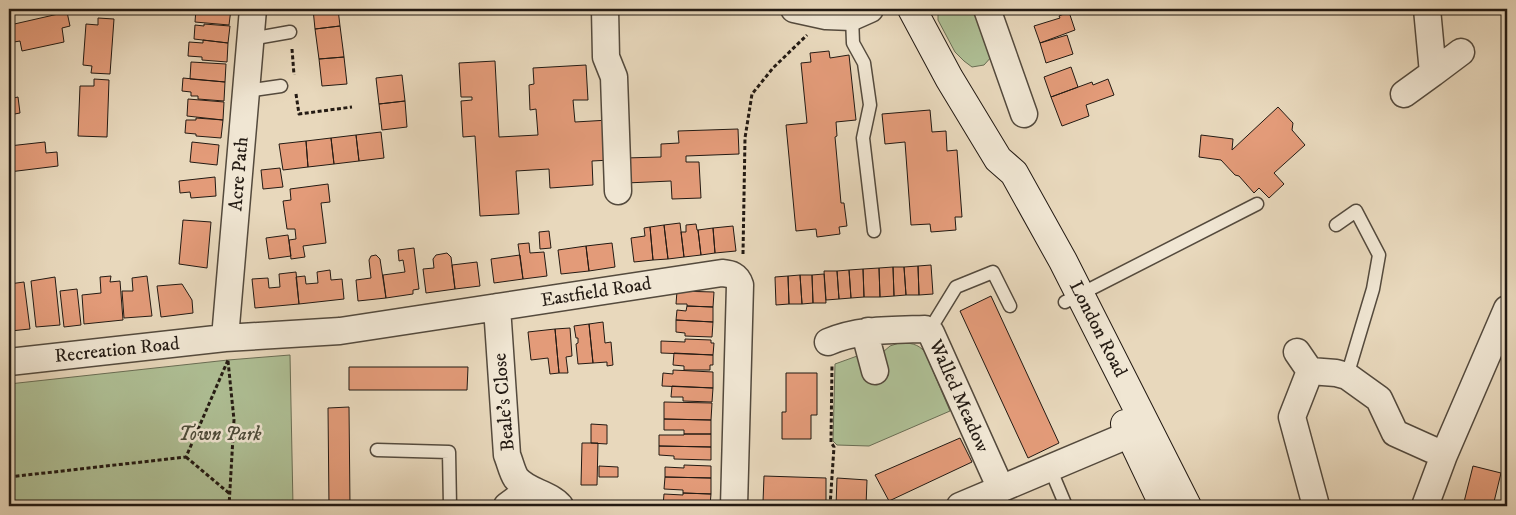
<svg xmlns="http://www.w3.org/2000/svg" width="1516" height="515" font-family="'IM FELL DW Pica',serif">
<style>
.green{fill:#afc096;stroke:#696d54}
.building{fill:#e39b79;stroke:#231a13}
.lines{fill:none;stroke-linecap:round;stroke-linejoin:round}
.lane-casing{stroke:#544a3d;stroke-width:15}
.street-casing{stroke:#544a3d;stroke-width:29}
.secondary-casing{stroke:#231a13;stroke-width:30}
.path{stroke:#231a13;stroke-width:3;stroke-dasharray:4 2.5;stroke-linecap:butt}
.lane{stroke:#f0e6d3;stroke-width:12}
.street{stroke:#f0e6d3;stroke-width:26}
.secondary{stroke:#f0e6d3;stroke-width:28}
.labels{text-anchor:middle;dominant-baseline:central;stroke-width:5;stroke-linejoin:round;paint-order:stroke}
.street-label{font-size:19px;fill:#231a13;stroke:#f0e6d3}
.park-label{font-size:19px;font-style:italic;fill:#4d4c3a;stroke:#f0e6d3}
</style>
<rect width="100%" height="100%" fill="#e8d8bc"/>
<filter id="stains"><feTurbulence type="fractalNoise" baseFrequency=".004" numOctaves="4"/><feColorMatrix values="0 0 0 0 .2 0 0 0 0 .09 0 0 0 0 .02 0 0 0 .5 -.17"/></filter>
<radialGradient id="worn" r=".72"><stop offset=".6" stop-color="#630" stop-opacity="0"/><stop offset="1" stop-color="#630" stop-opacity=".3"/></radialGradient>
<path class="green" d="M938,9H976L993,55L984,65L972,67L964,61L955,52L938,20Z
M899,343C910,343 917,343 925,352L950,411L869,446L837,445L833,441L835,364L860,355L883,352L890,346Z
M290,355L293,506H9V384L228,360Z"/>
<path class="building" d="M196,9H231L229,25L195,22Z
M313,9H338L340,26L315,29Z
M1033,9H1048L1035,14Z
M67,12L70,26L62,28L64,42L22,51L20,41L14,42L10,25Z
M1069,12L1075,30L1040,43L1034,26L1060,18L1059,16Z
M98,18L114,19L110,74L91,73L92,66L83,65L86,24L98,25Z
M204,24L230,26L228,43L194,39L195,25L204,26Z
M340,26L344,57L319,59L315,29Z
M1067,35L1073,54L1046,63L1040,43Z
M203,40L228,43L227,62L202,60V57L188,56L189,42L203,43Z
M829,51L830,58L849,55L856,120L836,122L837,136L835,137L841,203H844L847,226L839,227L840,234L817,237L816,229L796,231L786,125L807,123L801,63L811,62L810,53Z
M344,57L347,84L322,86L319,59Z
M495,61L499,137L538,135L536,109L530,110L529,85L534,84L533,68L586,65L588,100H573L575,122L609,120L611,160L592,161L593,185L550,188L549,169L516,171L519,214L480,216L475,136L463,137L461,101L472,100V97H461L459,63Z
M191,62L226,64L225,82L190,79Z
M1071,67L1078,87L1051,97L1044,77Z
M402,75L405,101L379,104L376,78Z
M183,78L225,82L224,101L198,99V96H191V92L182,91Z
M94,79L109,80L107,137L78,136L80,86H94Z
M1108,79L1114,95L1086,105L1089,116L1062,126L1051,97L1092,82L1093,85Z
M18,97L20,113L9,115V99Z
M188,99L224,102L223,120L187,116Z
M405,101L407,127L382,130L379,104Z
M1278,107L1293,123L1292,130L1305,145L1274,173L1284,184L1269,198L1259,188L1254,193L1239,176L1235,175L1221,160L1199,157L1201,135L1233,139L1232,150Z
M930,110L932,132L946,131L947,151L957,150L962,217H955L956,230L931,232L930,224L911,225L905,142L885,144L882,114Z
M196,118L223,120L221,138L196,136V134L185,133L186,120H196Z
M738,129L739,154L686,156V162H699L701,198L672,199L671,181L626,183L625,158L661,157V144L679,143L678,131Z
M381,132L384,158L359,161L356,135Z
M356,135L359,161L334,164L331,138Z
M331,138L334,164L308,167L306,141Z
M306,141L308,167L283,170L279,144Z
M45,142L46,153L57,152L58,166L9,172V146Z
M192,142L219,145L217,165L190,162Z
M280,168L283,187L263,189L261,170Z
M215,177L216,196L191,198L190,192L180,193L179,181Z
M328,184L330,202L321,203L326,243L303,246L305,257L291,259L289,240L296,239L295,229H287L283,201L291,200L290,189Z
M183,220L211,222L207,268L179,264Z
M680,223L684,257L668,259L664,225Z
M696,224L697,230H698L701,255L684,257L681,232H686V225Z
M664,225L668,259L653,260L650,227Z
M733,226L736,251L715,253L713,228Z
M650,227L653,260L634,262L631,238L645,236L644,228Z
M713,228L715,253L701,255L698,230Z
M549,231L551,248L540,249L539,232Z
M288,235L291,256L269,259L266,238Z
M529,243L530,253L544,252L547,276L523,279L518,244Z
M612,243L615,267L589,271L586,246Z
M586,246L589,271L561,274L558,250Z
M414,248L419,289L413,290V294L386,298L383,275L405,272L403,260L399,261L398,250Z
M447,253L451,257L455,289L426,293L423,269L434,268L433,259L436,255Z
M376,255L380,259L386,298L358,301L356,280L371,278L369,260L371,256Z
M520,255L523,279L494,283L491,259Z
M477,262L480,286L455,289L452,265Z
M931,265L933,294L919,295L918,266Z
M918,266L919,295H906L904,267Z
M893,267H904L906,295L894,296Z
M893,267L894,296L880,297L879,268Z
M879,268L880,297H864L863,269Z
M863,269L864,297L851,298L849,270Z
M330,270L331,280L342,279L344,299L299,304L296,277L305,276L306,284L318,283L317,272Z
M849,270L851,298L839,299L837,271Z
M824,271H837L839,299L826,300Z
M296,272L299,304L255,308L252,279L268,278L269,288L280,287L279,274Z
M824,274L826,303H813L812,275Z
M800,275H812L813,303L802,304Z
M800,275L802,304H789L788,276Z
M111,276L110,282L120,281L123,320L84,324L82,295L101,293L100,277Z
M147,276L152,316L124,318L122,291H133L132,278Z
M788,276L789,304L776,305L775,277Z
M55,277L60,325L36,327L31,281Z
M24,282L30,329L10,331L9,284Z
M182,284L192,300L193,313L161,317L157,286Z
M77,289L81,325L64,327L60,291Z
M677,291L714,292L713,307L687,306V304H676Z
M991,296L1059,443L1028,458L960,311Z
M687,306L713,307V322L676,320L677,310L686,311Z
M676,320L713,322L712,337L685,336V333L676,332Z
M603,322L605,343L611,342L613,365L607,366V362L593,363L589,324Z
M589,324L593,363L578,364L576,344L578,343V338H576L574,326Z
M570,328L572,356L566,357L568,373H559L555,329Z
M555,329L559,373L550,374L548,358L531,360L528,332Z
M685,339L711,340V343H714L713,355L661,353V341L685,342Z
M674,353L713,355V365H710V370H684V366L673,365Z
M349,367H468L467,390H349Z
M673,370L713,372V388L662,386L663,373L673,374Z
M786,373H817V415H811V439H782V412H786Z
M672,386L713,388L712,402L683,401V397H671Z
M664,402L712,403L711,420L664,419Z
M349,407L350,506H329L328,408Z
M664,419L711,420V434H684V430H664Z
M591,424L607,425V444L591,443Z
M684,434H711V447L659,446V435H684Z
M960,438L972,462L889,501L875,475Z
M582,443H598L597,485H581Z
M659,446L711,447V460L674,459V456L659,455Z
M684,465L711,466V478L665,477V467L684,468Z
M599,466L618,467V477H599Z
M1473,466L1501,473L1493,506H1463Z
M764,476L826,478V506H786V503L763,502Z
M665,477L711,478V494L683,493V490L664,489Z
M837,478L867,480L866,506H836Z
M683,493L711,494L710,506H663L664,494L683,495Z"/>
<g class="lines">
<defs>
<path id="lane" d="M852,17L853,43L864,63L870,105L863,138L874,231
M250,39L290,32
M246,91L281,86
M1336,225L1356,211L1379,255L1373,289L1347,376
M1065,302L1257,204
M929,331L956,287L993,272L1010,306
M377,450L449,452L450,506
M1050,468L1066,506"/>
<path id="street" d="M605,9L606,57L614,77L618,191
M794,9L826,16L852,17L870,9
M987,9L1024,114
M1433,73L1461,52
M1404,94L1433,73L1427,9
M497,307L507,455C510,462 512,472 516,478C527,492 549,493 560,506
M868,331L867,341L875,371
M225,338L253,9
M828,342C858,329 892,330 925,329L931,333L1001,489
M1297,352L1310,371
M9,362L225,338L340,331L722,273C731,274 737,275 740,285L734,506
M507,506L530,489
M960,506L1147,427
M1316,506L1292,417L1310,371L1336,373L1347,376L1379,399L1395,433L1444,455
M1425,506L1444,455L1507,309"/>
<path id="secondary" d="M912,9L949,78L998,159L1014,173L1063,261L1187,506
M1125,424L1164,506"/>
</defs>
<use href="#lane" class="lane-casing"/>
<use href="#street" class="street-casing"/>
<use href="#secondary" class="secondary-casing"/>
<path class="path" d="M292,49L294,75
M296,94L299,114L352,107
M743,254L745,138L752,94L773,68L807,35
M228,361L234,420L229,506
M186,457L230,494
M9,477L186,457L228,360
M830,506L834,447L831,442L832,365"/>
<use href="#lane" class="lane"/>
<use href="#street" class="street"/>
<use href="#secondary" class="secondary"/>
</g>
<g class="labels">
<g class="street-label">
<text transform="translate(239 174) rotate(-85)">Acre Path</text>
<text transform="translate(596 292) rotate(-9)">Eastfield Road</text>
<text transform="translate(1098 329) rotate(63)">London Road</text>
<text transform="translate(117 350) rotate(-6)">Recreation Road</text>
<text transform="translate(959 396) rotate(66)">Walled Meadow</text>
<text transform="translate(504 402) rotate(-95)">Beale's Close</text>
</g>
<g class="park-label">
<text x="220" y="434">Town Park</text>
</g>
</g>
<rect width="1516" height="515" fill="none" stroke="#e8d8bc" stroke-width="30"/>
<rect x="10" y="10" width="1496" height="495" fill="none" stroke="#231a13" stroke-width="2.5"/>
<rect x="15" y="15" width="1486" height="485" fill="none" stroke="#231a13"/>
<rect width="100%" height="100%" filter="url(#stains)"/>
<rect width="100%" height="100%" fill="url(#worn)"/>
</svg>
